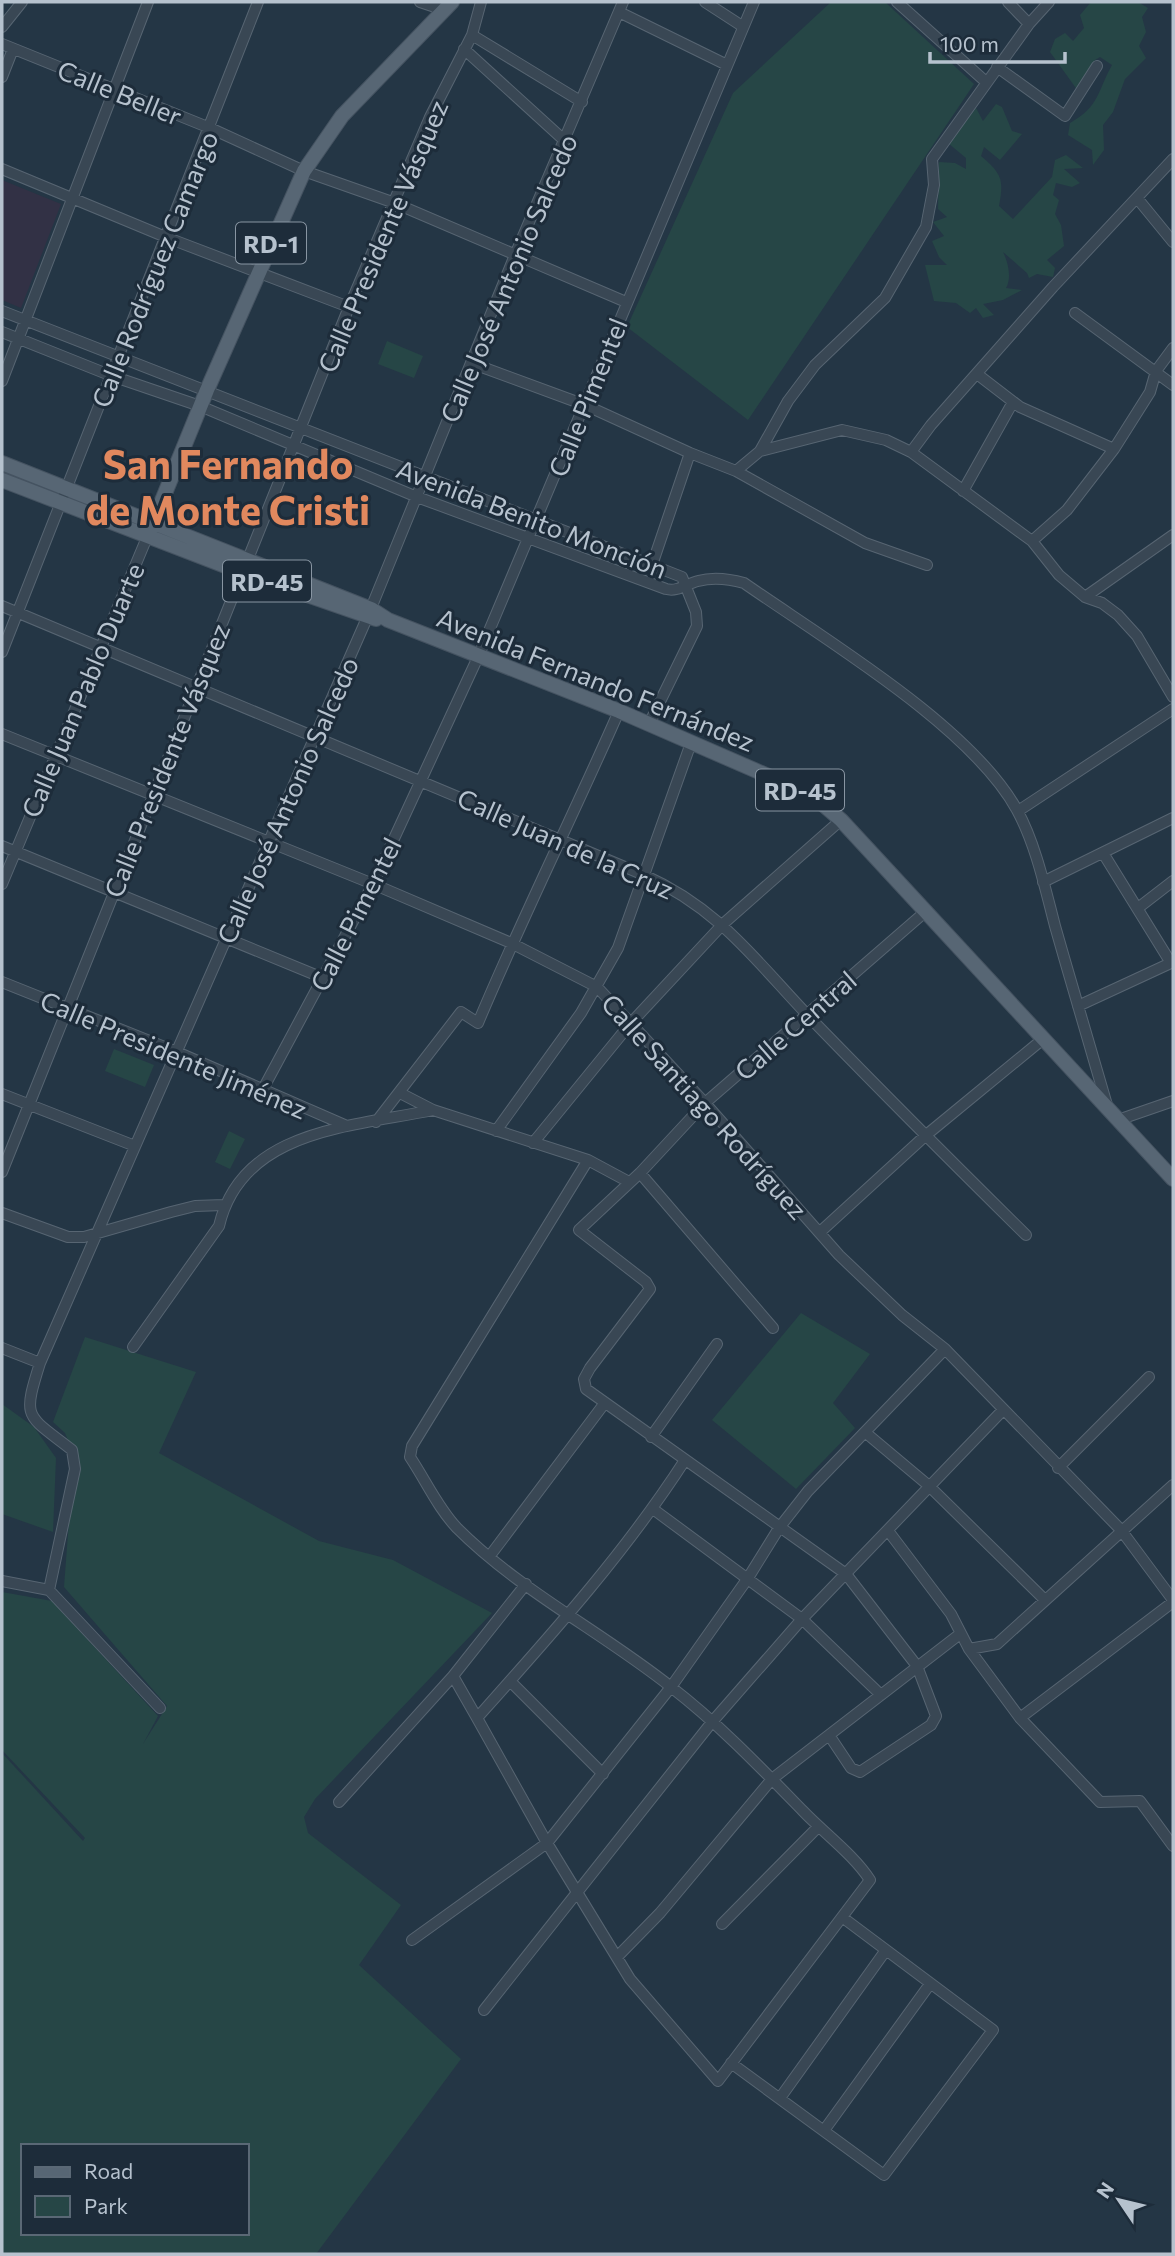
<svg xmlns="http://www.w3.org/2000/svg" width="1175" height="2256" font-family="Commissioner,sans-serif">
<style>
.medical{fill:#323145}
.green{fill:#264646;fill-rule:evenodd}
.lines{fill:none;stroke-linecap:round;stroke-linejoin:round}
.minor-casing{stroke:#576572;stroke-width:12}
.major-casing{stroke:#455361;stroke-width:16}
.minor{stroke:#394754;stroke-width:10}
.major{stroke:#576674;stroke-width:14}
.labels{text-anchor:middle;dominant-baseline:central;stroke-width:6;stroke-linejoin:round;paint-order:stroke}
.shield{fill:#1d2c3a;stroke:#8895a2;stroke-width:2}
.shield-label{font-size:24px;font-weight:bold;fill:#b6c2ce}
.street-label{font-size:26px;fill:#b6c2ce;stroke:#1d2c3a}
.town-label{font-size:40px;font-weight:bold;fill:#e1885e;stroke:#1d2c3a}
</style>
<rect width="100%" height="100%" fill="#243645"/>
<path class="medical" d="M2,180L61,204L21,308L2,300Z"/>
<path class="green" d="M831,2H885L974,84L748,420L627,327L733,93Z
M1091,2H1138L1148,8L1142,17L1146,32L1139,46L1146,58L1125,79L1113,112L1103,125L1104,150L1093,165L1092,150L1068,135L1070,123C1100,106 1097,92 1112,65L1100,57L1095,60L1078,91L1050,52L1055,39L1065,33L1073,41L1084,28L1080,15Z
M996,104L1002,107L1012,131L1022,134L1000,160L984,147L981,156C1002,174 1004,179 999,206L1013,219L1052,177L1055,160L1066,155L1083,168L1064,169L1080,183L1072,187L1056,183L1053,195L1059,200L1055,214L1061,225L1064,246L1047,260L1055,268L1053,277L1037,274L1029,278L1027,273L1003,252C1008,262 1012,278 1006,288L1022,290L1003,300L983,304L994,315L983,318L976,308L970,313L956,303L934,301L925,265H947L939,257L932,241L944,236L933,222L947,217L938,209L939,162L955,163L966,169V158L948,143L976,108L983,121Z
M387,341L423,356L414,378L378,364Z
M114,1049L154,1065L145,1087L105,1071Z
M229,1131L245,1139L230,1169L215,1162Z
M801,1313L870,1354L833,1403L855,1428L796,1489L712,1420Z
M85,1337L196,1372L159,1453L319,1541L393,1560L492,1613L315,1799L304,1817L308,1833L401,1905L359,1965L461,2059L316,2254H2V1753L83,1841L85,1838L2,1750V1592L52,1601L158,1716L143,1744L167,1706L64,1587L74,1455L65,1433L53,1422ZM23,2146H247V2233H23Z
M2,1404L34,1427L56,1458L53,1532L2,1514Z"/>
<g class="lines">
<defs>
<path id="minor" d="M420,2L444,10
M705,2L742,26
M897,2L986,82
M1008,2L1029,24
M619,12L727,65
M2,27L22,2
M472,35L582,102
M2,44L210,128L304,171L392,202L626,302
M464,49L565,141
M997,67L1065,116L1097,66
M2,77L13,49
M2,169L168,238L349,307
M1137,198L1173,242
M2,311L682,577L696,612L697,626L649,724
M1075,313L1173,385
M2,332L112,376L200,406L417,497L666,589C678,592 686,584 698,581C712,577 730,579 744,583C824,639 971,726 1017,810C1036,845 1045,888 1055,926C1072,986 1090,1046 1107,1105
M471,363L585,405L690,453L736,471L865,543L927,565
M977,374L1020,407L1114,449
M2,381L148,2
M760,451L842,430L886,440L911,452L1032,541L1059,575L1085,597L1102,603L1118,615L1137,636L1173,697
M911,452L931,425L1053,287L1173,159
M736,471L760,451L788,401L815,365L885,298L926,227L934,185L932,159L1029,24L1049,2
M963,491L1013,402
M1032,541L1067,510L1114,449L1150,392L1156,371L1173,348
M652,565L690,453
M1085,597L1173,535
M2,606L644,875C723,910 760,967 819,1027C887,1097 956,1166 1026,1235
M2,652L258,2
M2,734L373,884L511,943L597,987L705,1103L839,1255L902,1315L945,1349L1121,1530L1173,1600
M1018,811L1173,709
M2,846L323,978
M1103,853L1171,963
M1043,882L1173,818
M2,884L148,535
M1138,908L1173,881
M2,982L177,1052L347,1126
M1078,1006L1173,962
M263,1089L373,884L478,657L754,2
M400,1093L433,1110L588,1160L629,1182
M2,1094L135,1146
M1118,1120L1173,1101
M376,1122L461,1012L478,1023C522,918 573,816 619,711
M496,1131L581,1013L618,948L691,743
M533,1143L630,1024L723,924L841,820
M588,1160L412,1446L410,1457C426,1481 438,1508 457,1528C520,1591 602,1632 671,1687C719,1724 761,1768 803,1811C824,1833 854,1855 870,1880L718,2081L630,1979L547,1843L477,1718C551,1635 625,1553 685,1460
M2,1172L349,307L430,117L472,35L481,2
M640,1173L773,1328
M2,1213L68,1237H84L171,1212L195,1206L224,1205
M820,1232L925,1136L1043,1039
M133,1347L219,1226C242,1129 352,1127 433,1110
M2,1348L40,1363
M866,1433L928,1485L1045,1600
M651,1437L717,1344
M1058,1468L1149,1377
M653,1509L802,1619L881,1695
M889,1532L951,1614L969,1649L1020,1718L1100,1802L1140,1801L1173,1846
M489,1557L604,1404
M2,1581L49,1590L160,1708
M49,1590L75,1469L72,1450C26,1414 22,1420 40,1363L367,618L515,255L623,2
M969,1649L997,1644L1173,1485
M510,1681L603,1774
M477,1718L453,1676L526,1584
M1020,1718L1173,1602
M829,1735L851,1768L860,1772L931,1725L936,1716L917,1666L846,1574L586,1389L584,1379L590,1368L650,1289L646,1282L579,1230L640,1173L705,1103L925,912
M339,1802L453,1676
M722,1924L818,1827
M412,1940L547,1843L671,1687L748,1578L779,1528L808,1491L945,1349
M617,1957L660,1913L772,1779L960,1634
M484,2010L712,1722L802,1619L1003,1410
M731,2063L884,2175L993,2030L842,1917
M780,2098L886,1950
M825,2129L930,1984"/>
<path id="major" d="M2,463L371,609L388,620L619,711L812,795L841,820L1173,1179
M2,480L241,572L376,619
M148,535L207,390L304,171L342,116L452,2"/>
</defs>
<use href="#minor" class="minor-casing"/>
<use href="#major" class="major-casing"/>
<use href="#minor" class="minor"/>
<use href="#major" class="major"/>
</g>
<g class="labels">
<g class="shield">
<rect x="236" y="222.5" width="70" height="41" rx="5"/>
<rect x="223" y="560.5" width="88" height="41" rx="5"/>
<rect x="756" y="769.5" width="88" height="41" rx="5"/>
</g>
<g class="shield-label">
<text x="271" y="243">RD-1</text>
<text x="267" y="581">RD-45</text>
<text x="800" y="790">RD-45</text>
</g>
<g class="street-label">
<text transform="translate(120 92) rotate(22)">Calle Beller</text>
<text transform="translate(382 236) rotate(-67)">Calle Presidente Vásquez</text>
<text transform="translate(154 269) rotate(-68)">Calle Rodríguez Camargo</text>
<text transform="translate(508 278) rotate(-67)">Calle José Antonio Salcedo</text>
<text transform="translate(587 397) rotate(-68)">Calle Pimentel</text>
<text transform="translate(532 518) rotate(21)">Avenida Benito Monción</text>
<text transform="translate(596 679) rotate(22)">Avenida Fernando Fernández</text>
<text transform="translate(82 690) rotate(-67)">Calle Juan Pablo Duarte</text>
<text transform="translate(166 760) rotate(-68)">Calle Presidente Vásquez</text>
<text transform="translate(287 800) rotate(-66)">Calle José Antonio Salcedo</text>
<text transform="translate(566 843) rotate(24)">Calle Juan de la Cruz</text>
<text transform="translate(355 914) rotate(-63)">Calle Pimentel</text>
<text transform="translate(795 1025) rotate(-41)">Calle Central</text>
<text transform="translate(174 1054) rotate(23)">Calle Presidente Jiménez</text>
<text transform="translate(705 1106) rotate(48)">Calle Santiago Rodríguez</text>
</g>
<g class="town-label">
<text x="228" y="462">San Fernando<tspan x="228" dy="46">de Monte Cristi</tspan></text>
</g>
</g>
<rect width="1175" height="2256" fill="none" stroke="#b6c2ce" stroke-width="7"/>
<rect x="21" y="2144" width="228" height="91" fill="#1d2c3a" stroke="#5a6875" stroke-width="2"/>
<rect x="35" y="2167" width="35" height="10" fill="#576674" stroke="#5a6875" stroke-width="2"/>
<text x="84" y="2179" font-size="21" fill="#b6c2ce">Road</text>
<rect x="35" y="2196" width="35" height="21" fill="#264646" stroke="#5a6875" stroke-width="2"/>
<text x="84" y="2214" font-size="21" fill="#b6c2ce">Park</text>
<g transform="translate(1119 2200) rotate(305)" stroke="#1d2c3a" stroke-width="5" paint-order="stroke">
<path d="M0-5L12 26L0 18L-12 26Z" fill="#b6c2ce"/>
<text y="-10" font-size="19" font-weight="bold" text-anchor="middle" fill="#b6c2ce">N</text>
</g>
<path d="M930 52v10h135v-10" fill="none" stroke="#b6c2ce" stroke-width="3.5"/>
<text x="940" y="52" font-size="21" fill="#b6c2ce" stroke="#1d2c3a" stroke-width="5" paint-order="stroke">100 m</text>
</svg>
